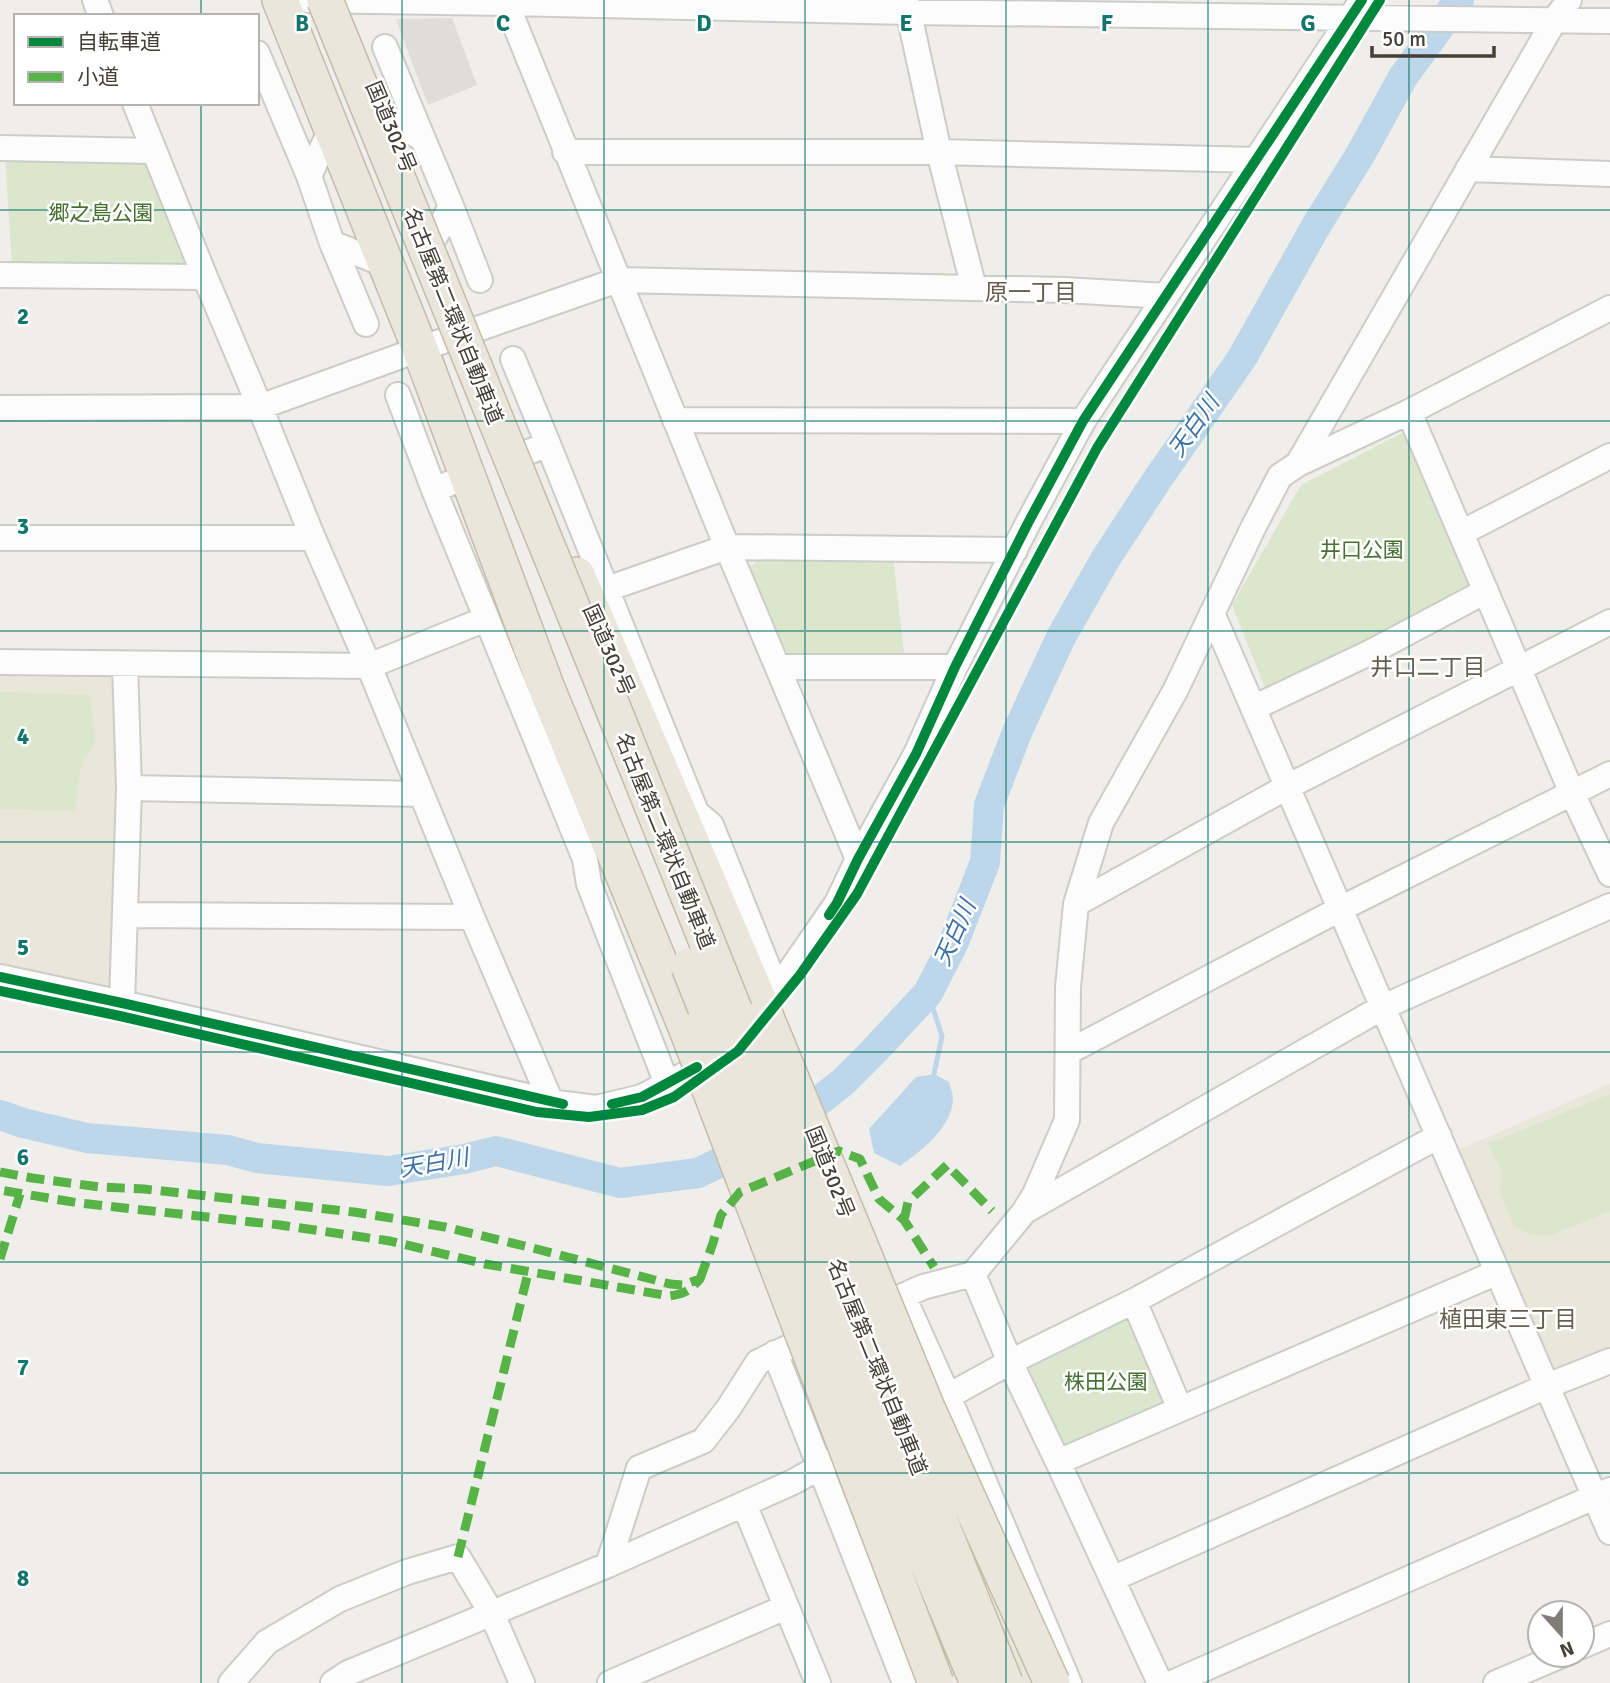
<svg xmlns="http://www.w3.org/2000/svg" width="1610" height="1683" font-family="Signika,'Noto Sans JP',sans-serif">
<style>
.education{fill:#e9e6da}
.green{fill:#dbe7cc}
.parking{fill:#deddda}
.water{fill:#bed6e9}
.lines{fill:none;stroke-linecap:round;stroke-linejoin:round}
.stream{stroke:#bed6e9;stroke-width:5}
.river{stroke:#bed6e9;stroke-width:30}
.minor-casing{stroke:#cdccc8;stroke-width:28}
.highway-casing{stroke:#c5bca8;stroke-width:38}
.minor{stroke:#fdfcfc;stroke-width:24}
.highway{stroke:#eae6db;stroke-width:35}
.highway-bridge-casing{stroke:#c5bca8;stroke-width:38;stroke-linecap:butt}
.highway-bridge{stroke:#eae6db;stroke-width:35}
.quiet{stroke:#57b346;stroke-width:9;stroke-dasharray:18 9;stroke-linecap:butt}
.cycleway-casing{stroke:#fff;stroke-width:15}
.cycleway{stroke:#00873e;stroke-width:10}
.grid{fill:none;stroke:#0f766e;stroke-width:2;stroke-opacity:0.55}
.labels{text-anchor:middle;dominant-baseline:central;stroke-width:5;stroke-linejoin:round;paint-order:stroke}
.street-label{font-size:21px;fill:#444037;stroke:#fff}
.park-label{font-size:21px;fill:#447030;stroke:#fff}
.neighbourhood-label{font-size:23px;fill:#665e4f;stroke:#fff}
.water-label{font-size:23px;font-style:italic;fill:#3b72a5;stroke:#fff}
.grid-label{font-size:23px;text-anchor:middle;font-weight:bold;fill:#0f766e;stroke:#fff;stroke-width:5;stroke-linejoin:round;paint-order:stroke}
</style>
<rect width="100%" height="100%" fill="#efeeea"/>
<path class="education" d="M0,671L112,673L116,678L115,987L107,995L0,970Z
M1610,1084V1352L1553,1373L1458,1150Z"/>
<path class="green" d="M5,156L146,161L196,271L12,264Z
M1410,429L1478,588L1267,693L1232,605L1301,485Z
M893,557L904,653H780L747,571L760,558Z
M0,692L89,695L96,736L93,748L82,761L75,811L0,809Z
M1610,1094V1211L1552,1235H1530L1514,1226L1500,1193L1502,1172L1488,1144Z
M1132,1315L1173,1407L1062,1454L1027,1374L1030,1366Z"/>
<path class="parking" d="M452,18L477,85L428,105L396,19Z"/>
<path class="water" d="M934,1074L949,1082C950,1087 953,1093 953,1098C953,1127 921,1151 900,1166L874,1153L869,1129L916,1077Z"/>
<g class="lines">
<path class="stream" d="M928,993L942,1036L934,1074"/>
<path class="river" d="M0,1115L23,1123L87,1138L228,1150L257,1158L388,1171L464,1159L496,1151L620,1183L698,1173L755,1145L800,1116L843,1082L874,1051L928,993L954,942L985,862L989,805L1018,730L1061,637L1106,558L1157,480L1242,358L1316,226L1360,155L1403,77L1459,0"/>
<defs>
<path id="minor" d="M95,0L101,16
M307,0L506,3L909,12L1610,21
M505,0L727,547L858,859
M906,0L939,152L974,288
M385,47L423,139
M257,53L309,176
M135,103L205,277L260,407L313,538L369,666L472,917L551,1102
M387,117L423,139L451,206L436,235
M331,129L309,176L332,243L386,265
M0,148L154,151
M565,152H939L1257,160
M1468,169L1610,174
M451,206L480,280
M332,243L366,324
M0,275L205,277
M513,359L548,444
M398,395L434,490
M0,408L260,407L420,349L618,280L1065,290L1166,296
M1409,412L1572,793L1610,874
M675,420L1083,421
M526,453L548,444L696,812L711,825L777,990
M1298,464L1554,21L1569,0
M467,476L434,490L585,859L589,884L667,1084
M1461,533L1610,456
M0,538H313
M607,589L727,547L1015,550
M1212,613L1610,1532
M0,662L369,666L486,619
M778,667H955
M1253,708L1369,653L1486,591
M129,788L421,794
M1076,904L1287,787L1610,622
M126,915L472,917
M0,977L122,1003L557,1103L596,1108L642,1097L684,1075
M777,990L837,903L858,859L916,754L955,667L1028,523L1083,421L1362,0
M122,1003L129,788L125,664
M1068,1052L1340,909L1610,774
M1025,1211L1383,1007L1610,906
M973,1274L1010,1362L1058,1462L1160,1683
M903,1296L948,1396L1069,1683
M1134,1301L1180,1409
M872,1310L923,1287L973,1274L1024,1212L1035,1194L1067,1120L1068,987L1076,904L1101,823L1175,691L1253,528L1280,476L1298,464L1409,412L1610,308
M775,1353L905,1683
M914,1415L1010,1362L1134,1301L1439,1136
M1058,1462L1498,1272
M744,1504L818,1683
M608,1565L639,1468L703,1441L728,1409L758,1362L819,1333
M1112,1579L1547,1386L1610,1361
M1582,1646L1610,1634
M231,1683L267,1642L340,1599L407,1572L458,1557L492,1614L522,1683
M333,1683L348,1673L608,1565L793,1482L861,1444
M610,1683L786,1607
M1172,1683L1610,1490
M1496,1683L1562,1655"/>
<path id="highway" d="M280,0L420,349L546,686L688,1032
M577,575L765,1015
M988,1597L1026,1683"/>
</defs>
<use href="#minor" class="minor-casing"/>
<use href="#highway" class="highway-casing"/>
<use href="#minor" class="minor"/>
<use href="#highway" class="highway"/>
<defs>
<path id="highway-bridge" d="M325,0L600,676L1005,1683
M689,966L881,1451L978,1683
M765,1015L927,1408L1052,1683
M688,1032L936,1683"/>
</defs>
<use href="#highway-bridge" class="highway-bridge-casing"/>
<use href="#highway-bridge" class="highway-bridge"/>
<path class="quiet" d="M0,1172L32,1178L100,1187L144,1189L354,1212L445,1227L529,1247L670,1284L683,1285L700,1279C691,1290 684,1294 669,1296L485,1264L390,1241L280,1225L79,1203L0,1190
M904,1220L908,1202L947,1165L992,1211
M0,1259L20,1194
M700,1279L713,1243L721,1215L740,1192L839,1151L860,1159L879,1199L904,1220L934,1267
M458,1557L528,1273"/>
<defs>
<path id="cycleway" d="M829,915L837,903L858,859L916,754L955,667L1028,523L1083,421L1362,0
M0,977L122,1003L563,1104
M0,991L120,1016L537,1112L589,1117L642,1110L674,1097L738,1051L800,975L857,894L1097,448L1380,0
M612,1104L642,1097L697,1067"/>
</defs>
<use href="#cycleway" class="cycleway-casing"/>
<use href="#cycleway" class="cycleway"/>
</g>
<path class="grid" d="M201,0V16M402,0V1683M604,0V1683M805,0V1683M1006,0V1683M1208,0V1683M1409,0V1683M201,103V1683M0,210H1610M0,421H1610M0,631H1610M0,842H1610M0,1052H1610M0,1262H1610M0,1473H1610"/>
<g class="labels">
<g class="street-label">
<text transform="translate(391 127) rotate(67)">国道302号</text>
<text transform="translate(453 316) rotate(68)">名古屋第二環状自動車道</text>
<text transform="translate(609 650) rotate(66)">国道302号</text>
<text transform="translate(665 841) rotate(68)">名古屋第二環状自動車道</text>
<text transform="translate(830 1172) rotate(68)">国道302号</text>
<text transform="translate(877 1367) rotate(68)">名古屋第二環状自動車道</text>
</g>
<g class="park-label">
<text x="101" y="213">郷之島公園</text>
<text x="1362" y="550">井口公園</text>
<text x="1106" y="1382">株田公園</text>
</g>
<g class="neighbourhood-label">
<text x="1031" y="292">原一丁目</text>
<text x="1428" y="667">井口二丁目</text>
<text x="1508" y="1319">植田東三丁目</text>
</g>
<g class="water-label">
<text transform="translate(1194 426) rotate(-55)">天白川</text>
<text transform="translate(955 933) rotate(-66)">天白川</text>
<text transform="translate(434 1163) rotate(-10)">天白川</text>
</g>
</g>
<g class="grid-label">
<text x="302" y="31">B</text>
<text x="503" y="31">C</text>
<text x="704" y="31">D</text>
<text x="906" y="31">E</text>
<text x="1107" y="31">F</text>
<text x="1308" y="31">G</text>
<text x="23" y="324">2</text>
<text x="23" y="534">3</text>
<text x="23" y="744">4</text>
<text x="23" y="955">5</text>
<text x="23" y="1165">6</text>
<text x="23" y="1375">7</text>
<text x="23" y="1586">8</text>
</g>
<rect x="14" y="14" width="245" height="91" fill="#ffffff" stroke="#b4b3af" stroke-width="2"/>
<rect x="28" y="37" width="35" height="10" fill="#00873e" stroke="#b4b3af" stroke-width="2"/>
<text x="77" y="49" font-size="21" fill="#444037">自転車道</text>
<rect x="28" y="72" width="35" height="10" fill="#57b346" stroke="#b4b3af" stroke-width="2"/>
<text x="77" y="84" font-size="21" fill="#444037">小道</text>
<g transform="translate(1561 1634) rotate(159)"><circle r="33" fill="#ffffff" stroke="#b4b3af" stroke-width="2"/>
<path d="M0-5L12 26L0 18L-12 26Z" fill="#807d76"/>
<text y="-10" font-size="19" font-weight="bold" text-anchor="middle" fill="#444037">N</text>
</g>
<path d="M1372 46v10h122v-10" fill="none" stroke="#444037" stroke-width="3.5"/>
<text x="1382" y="46" font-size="21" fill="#444037" stroke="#ffffff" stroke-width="5" paint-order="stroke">50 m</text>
</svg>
